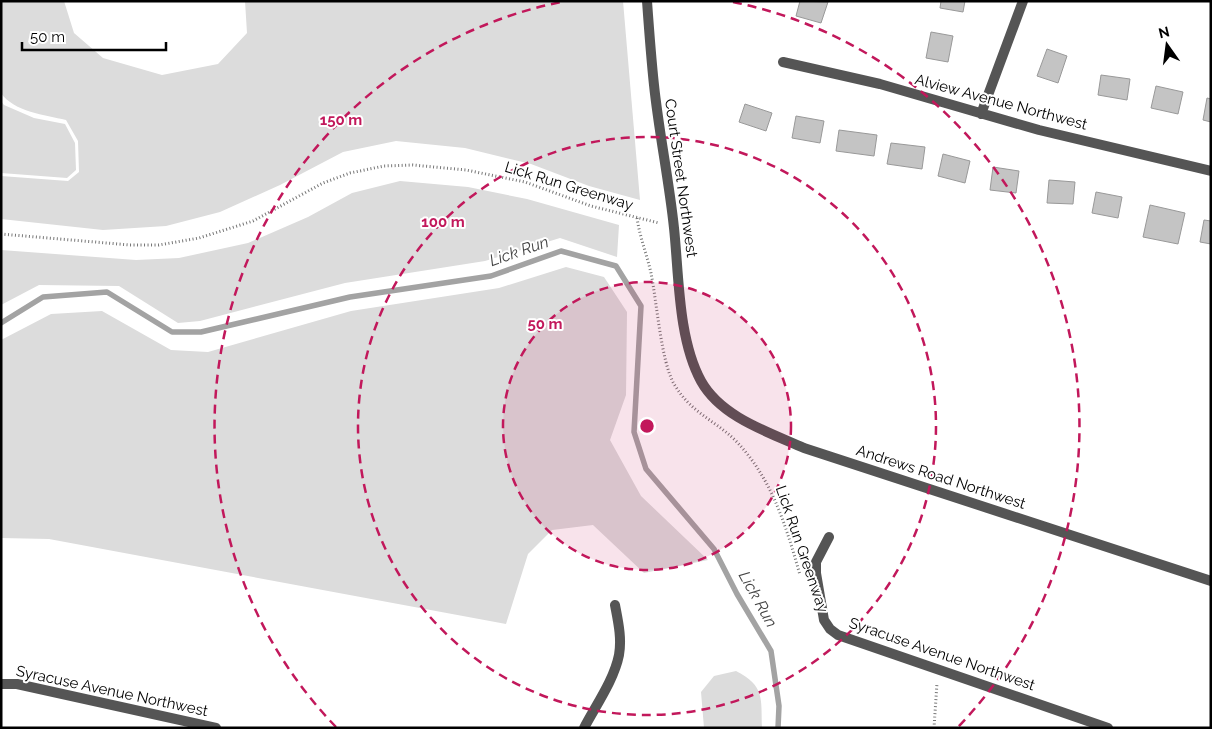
<svg xmlns="http://www.w3.org/2000/svg" width="1212" height="729" font-family="Raleway,sans-serif">
<style>
.green{fill:#dcdcdc}
.lines{fill:none;stroke-linecap:round;stroke-linejoin:round}
.stream{stroke:#a3a3a3;stroke-width:5.5}
.building{fill:#c4c4c4;stroke:#999}
.path{stroke:#777;stroke-width:3;stroke-dasharray:1 2.5;stroke-linecap:butt}
.minor{stroke:#555;stroke-width:10}
.ring{fill:none;stroke:#c2185b;stroke-width:2.5;stroke-dasharray:9 6}
.labels{text-anchor:middle;dominant-baseline:central;stroke-width:4;stroke-linejoin:round;paint-order:stroke}
.street-label{font-size:15px;fill:#000;stroke:#fff}
.water-label{font-size:16px;font-style:italic;fill:#444;stroke:#fff}
.centre{fill:#c2185b;stroke:#fff;stroke-width:2.5}
.ring-label{font-size:15px;text-anchor:middle;font-weight:bold;fill:#c2185b;stroke:#fff;stroke-width:4;stroke-linejoin:round;paint-order:stroke}
</style>
<rect width="100%" height="100%" fill="#fff"/>
<path class="green" d="M1,1H64L74,33L103,58L162,75L218,64L247,33L245,1H623L640,200L589,186L531,164L465,148L396,141L343,152L280,185L220,212L166,226L103,230L1,219V176L68,181L79,172L78,141L66,120C45,115 14,112 1,93Z
M1,101L4,105L34,118L65,124L75,143L76,170L67,178L1,173Z
M400,181L468,187L527,199L619,225L617,257L560,238L485,261L345,283L200,321L178,323L119,286L39,285L1,305V250L136,260L179,258L248,243L308,217L352,193Z
M566,267L604,277L627,312L626,395L610,440L641,496L708,560L644,573L593,525L552,530L528,554L506,624L49,539L1,538V340L51,314L102,311L171,350L208,352L351,311L499,288Z
M736,671C765,686 761,698 762,728H704L701,692L714,676Z"/>
<g class="lines">
<path class="stream" d="M1,323L43,297L107,292L172,332H201L350,297L491,276L561,251L616,266L641,306L634,432L646,469L714,549L737,594L771,651L779,706L778,728"/>
</g>
<path class="building" d="M800,1L828,2L821,23L796,16Z
M941,1H965L963,12L940,8Z
M931,32L953,36L948,62L926,58Z
M1047,49L1067,56L1058,83L1037,76Z
M1101,75L1130,79L1127,100L1098,95Z
M1156,86L1183,92L1178,114L1151,108Z
M1207,98L1211,99V122L1203,120Z
M745,104L772,113L766,131L739,122Z
M796,116L824,121L820,143L792,138Z
M839,130L877,135L874,156L836,151Z
M891,143L925,147L922,169L887,164Z
M943,154L970,161L965,183L938,176Z
M993,167L1019,171L1016,193L990,190Z
M1049,180L1075,182L1073,204L1047,203Z
M1096,192L1122,197L1118,218L1092,213Z
M1150,205L1185,213L1178,244L1143,237Z
M1204,220L1211,221V244L1200,242Z"/>
<g class="lines">
<path class="path" d="M637,218C640,238 647,255 651,273C657,303 661,361 674,384C691,413 713,419 735,440C772,478 786,526 800,575
M1,234L130,245H159L199,238L253,221L323,183L350,173L384,166L413,165L466,170L525,182L591,206L659,223
M934,728L937,683"/>
<path class="minor" d="M647,1C649,29 651,57 654,85C659,133 669,180 674,228C679,275 678,339 701,381C721,417 768,432 804,448L1211,581
M783,62L880,84L1039,130L1211,171
M981,114L1023,1
M829,537L816,562V573L824,620L830,629L838,635L1108,728
M1,684H17L216,728
M584,728C596,705 614,680 619,655C622,638 618,621 615,605"/>
</g>
<circle cx="647" cy="426" r="144" fill="#c2185b" fill-opacity=".12"/>
<g class="ring">
<circle cx="647" cy="426" r="144"/>
<circle cx="647" cy="426" r="289"/>
<path d="M336 727A433 433 0 0 1 561 2M733 2A433 433 0 0 1 958 727"/>
</g>
<g class="labels">
<g class="street-label">
<text transform="translate(1001 102) rotate(15)">Alview Avenue Northwest</text>
<text transform="translate(681 178) rotate(82)">Court Street Northwest</text>
<text transform="translate(569 186) rotate(17)">Lick Run Greenway</text>
<text transform="translate(941 477) rotate(18)">Andrews Road Northwest</text>
<text transform="translate(802 549) rotate(71)">Lick Run Greenway</text>
<text transform="translate(942 654) rotate(19)">Syracuse Avenue Northwest</text>
<text transform="translate(112 691) rotate(12)">Syracuse Avenue Northwest</text>
</g>
<g class="water-label">
<text transform="translate(519 251) rotate(-19)">Lick Run</text>
<text transform="translate(758 599) rotate(61)">Lick Run</text>
</g>
</g>
<circle cx="647" cy="426" r="8" class="centre"/>
<g class="ring-label">
<text x="341" y="125">150 m</text>
<text x="443" y="227">100 m</text>
<text x="545" y="329">50 m</text>
</g>
<rect width="1212" height="729" fill="none" stroke="#000000" stroke-width="5"/>
<g transform="translate(1167 45) rotate(346)" stroke="#ffffff" stroke-width="4" paint-order="stroke">
<path d="M0-4L9 19L0 12L-9 19Z" fill="#000000"/>
<text y="-8" font-size="14" font-weight="bold" text-anchor="middle" fill="#000000">N</text>
</g>
<path d="M22 42v8h144v-8" fill="none" stroke="#000000" stroke-width="2.5"/>
<text x="30" y="42" font-size="15" fill="#000000" stroke="#ffffff" stroke-width="4" paint-order="stroke">50 m</text>
</svg>
